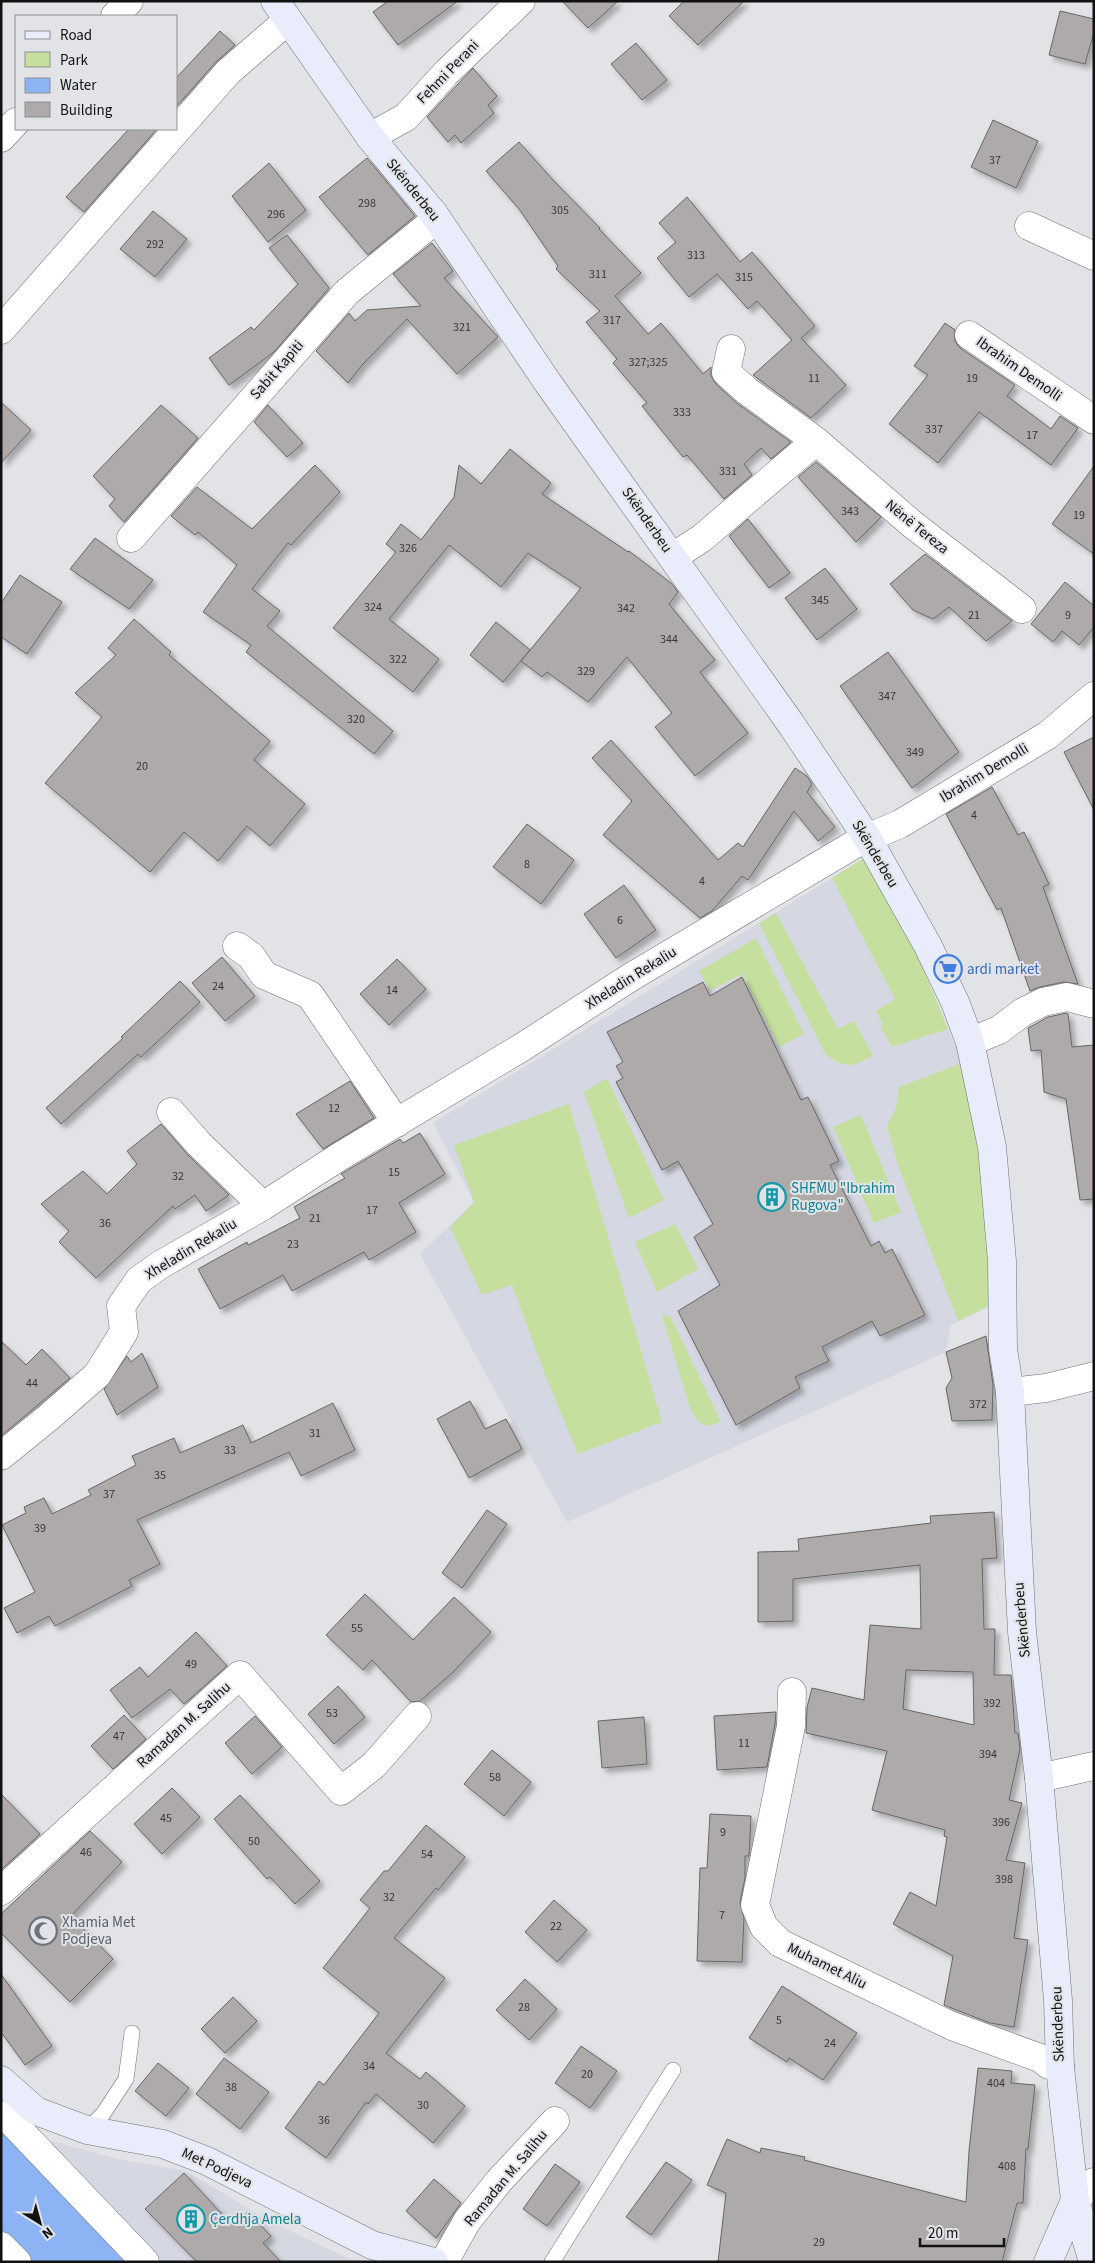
<svg xmlns="http://www.w3.org/2000/svg" width="1095" height="2263" font-family="'Source Sans 3',sans-serif">
<style>
.built{fill:#d5d8e2}
.green{fill:#c4df9e}
.water{fill:#8cb4f4}
.building{fill:#aeaaaa;stroke:#696565;fill-rule:evenodd;filter:url(#shadow)}
.lines{fill:none;stroke-linecap:round;stroke-linejoin:round}
.lane-casing{stroke:#717275;stroke-width:16}
.street-casing{stroke:#717275;stroke-width:29}
.secondary-casing{stroke:#717275;stroke-width:29}
.lane{stroke:#fff;stroke-width:15}
.street{stroke:#fff;stroke-width:28}
.secondary{stroke:#e9ecfa;stroke-width:28}
.labels{text-anchor:middle;dominant-baseline:central;stroke-width:4;stroke-linejoin:round;paint-order:stroke}
.number-label{font-size:12px;fill:#383738}
.street-label{font-size:15px;fill:#111112;stroke:#e1e3e6}
.shop-label{font-size:15px;fill:#366cbe;stroke:#e1e3e6;text-anchor:start}
.culture-label{font-size:15px;fill:#0d838f;stroke:#e1e3e6;text-anchor:start}
.worship-label{font-size:15px;fill:#5b616d;stroke:#e1e3e6;text-anchor:start}
</style>
<defs>
<filter id="shadow"><feDropShadow dx="4.5" dy="4.5" stdDeviation="2.5" flood-color="#0004"/></filter>
</defs>
<rect width="100%" height="100%" fill="#e1e3e6"/>
<path class="built" d="M868,856L918,957L965,1069L999,1301L951,1325L946,1352L567,1522L420,1254L474,1202L433,1123Z
M48,2140L122,2160L186,2171L271,2222L356,2262H157Z"/>
<path class="green" d="M868,856L918,957L948,1029L892,1047L880,1026L883,1025L876,1011L895,999L832,878Z
M776,913L838,1029L854,1021L873,1055L871,1057C850,1068 846,1068 826,1055L759,923Z
M756,938L804,1034L779,1047L742,974L710,991L699,971Z
M962,1063L984,1159L999,1301L958,1321L898,1165L887,1126L896,1107L899,1087Z
M607,1078L664,1200L629,1218L584,1092Z
M569,1104L662,1422L578,1454L546,1377L512,1285L482,1295L450,1227L474,1202L454,1145Z
M861,1115L901,1212L874,1223L833,1127Z
M675,1224L698,1269L657,1292L635,1242Z
M662,1315L670,1316L721,1422L707,1426L698,1421L690,1408Z"/>
<path class="water" d="M1,2129L131,2262H28L1,2235Z"/>
<path class="building" d="M388,1H458L398,45L373,12Z
M562,1H618L588,28Z
M684,1H744L698,45L669,16Z
M1060,11L1094,19V32L1085,64L1049,55Z
M220,31L235,45L216,62L176,107V78Z
M636,43L667,80L642,100L611,64Z
M473,68L497,96L488,105L494,113L461,143L455,135L448,142L427,117Z
M993,120L1038,141L1016,188L971,167Z
M129,129H157L84,212L66,197Z
M519,142L553,180L600,228L599,229L641,273L615,296L648,334L661,323L703,374L711,367V376L716,384L738,404L791,442L771,459L761,448L744,464L752,475L724,499L687,455L683,457L642,406L647,403L613,363L617,359L586,322L600,311L556,269L558,266L519,209L486,171Z
M367,158L415,216L368,255L319,197Z
M269,163L306,210L268,242L232,196Z
M687,197L740,262L752,252L815,326L801,338L846,385L811,418L753,375L792,340L757,301L748,309L717,274L689,297L657,258L676,242L659,223Z
M153,211L187,239L155,277L120,249Z
M287,235L329,288L274,352L229,385L209,358L251,327L254,330L298,284L269,248Z
M432,243L453,271L444,278L498,337L457,374L407,319L362,365L348,383L316,351L349,313L355,321L367,310L421,306L393,274Z
M945,323L955,330V341L960,348L1015,385L1007,396L1051,429L1060,416L1078,428L1051,465L979,412L938,463L889,424L928,375L914,366Z
M1,402L31,430L1,463Z
M161,405L198,438L124,522L109,506L115,499L93,476Z
M268,405L303,443L287,457L254,422Z
M510,449L551,483L542,494L628,552L629,551L671,583L678,592L669,604L715,660L700,672L748,733L695,776L655,727L672,713L627,657L588,702L547,672L542,677L521,661L581,588L528,553L501,587L449,545L389,619L439,659L413,692L333,628L396,552L386,544L401,524L421,540L454,497L459,465L481,484Z
M816,462L881,517L856,542L798,477Z
M315,465L340,492L291,545L288,543L252,589L280,611L267,626L393,731L374,754L246,652L251,645L203,612L237,565L198,532L195,535L171,516L197,487L252,529Z
M1094,466V554L1052,524Z
M748,519L790,573L769,588L729,536Z
M95,538L153,580L129,609L70,569Z
M925,554L1012,621L986,641L949,607L933,619L913,610L890,584Z
M825,568L857,609L817,640L785,598Z
M20,575L62,602L27,654L1,637V603Z
M1065,582L1094,606V627L1079,645L1062,631L1053,642L1031,624Z
M134,619L171,652L169,655L270,741L254,760L305,804L270,846L247,826L218,861L184,832L150,872L45,783L102,717L75,693L116,655L108,648Z
M496,622L530,650L503,682L470,655Z
M888,652L959,752L912,788L840,686Z
M1094,737V810L1064,752Z
M611,740L718,860L738,843L743,847L795,768L807,776L812,784L807,792L835,827L818,841L794,811L748,880L742,876L712,911L700,918L603,835L632,801L592,758Z
M992,787L1018,835L1024,832L1049,884L1043,887L1078,984L1064,982L1040,987L1030,991L1001,908L997,910L946,814Z
M527,824L574,860L541,904L493,867Z
M624,885L656,930L616,958L584,914Z
M222,957L255,996L225,1021L192,983Z
M397,959L426,989L389,1025L360,994Z
M742,977L801,1100L808,1097L839,1161L830,1165L871,1246L879,1241L885,1253L892,1249L925,1315L880,1336L872,1321L822,1347L829,1361L795,1377L800,1388L736,1425L678,1311L720,1285L694,1237L713,1224L678,1161L662,1170L616,1082L623,1078L616,1066L623,1062L607,1032L703,982L710,996Z
M180,981L200,1002L141,1057L138,1054L61,1124L46,1108L123,1038L121,1037Z
M1067,1013L1068,1014L1072,1047L1094,1045V1199L1080,1200L1066,1099L1044,1092L1041,1050L1031,1051L1028,1028L1048,1017Z
M350,1081L374,1118L323,1149L296,1114Z
M161,1124L188,1155L229,1195L206,1211L195,1195L175,1209L173,1206L96,1278L59,1242L69,1231L41,1204L83,1171L107,1194L137,1164L127,1151Z
M420,1133L445,1174L399,1203L416,1232L369,1260L364,1252L292,1291L283,1275L220,1309L198,1269L247,1242L248,1245L300,1218L294,1207L345,1178L341,1174L400,1139L403,1143Z
M986,1336L993,1385L992,1420L952,1421L946,1388L952,1378L946,1352Z
M1,1341L26,1365L42,1349L70,1378L1,1436Z
M142,1353L158,1387L117,1415L104,1389L127,1356L131,1362Z
M470,1401L485,1429L506,1419L522,1449L469,1478L437,1419Z
M333,1403L355,1450L301,1476L289,1452L137,1520L160,1564L129,1580L132,1586L55,1626L49,1616L17,1633L4,1608L35,1592L2,1525L26,1513L24,1507L44,1498L52,1514L91,1495L88,1490L136,1465L132,1456L174,1438L180,1453L243,1425L251,1443Z
M487,1510L507,1524L462,1588L442,1573Z
M994,1512L997,1558L982,1559L984,1629H995L994,1675H1011L1015,1733H1018L1020,1749L1009,1800L1022,1803L1006,1860L1025,1863L1014,1938L1028,1940L1014,2027L990,2023L944,2005L953,1956L893,1924L910,1892L936,1906L947,1837L944,1836L945,1830L872,1810L887,1751L806,1733L807,1707L812,1688L864,1700L870,1625L921,1629L920,1565L793,1579V1621L758,1622V1552L799,1551L798,1539L931,1523L930,1516ZM906,1670L973,1672L974,1725L903,1709Z
M365,1594L413,1640L454,1597L491,1632L452,1673L420,1701L411,1702L372,1660L363,1670L326,1635Z
M196,1632L227,1666L184,1704L170,1689L132,1718L110,1690L140,1667L148,1677Z
M338,1686L365,1717L334,1744L308,1714Z
M776,1712L775,1724L767,1767L717,1770L714,1716Z
M124,1715L146,1739L113,1769L91,1746Z
M255,1716L282,1747L252,1774L225,1743Z
M644,1717L647,1764L602,1768L598,1721Z
M492,1750L531,1782L504,1816L464,1784Z
M172,1788L200,1817L162,1854L134,1824Z
M1,1794L40,1834L1,1870Z
M240,1795L320,1881L295,1904L270,1877L267,1879L214,1819Z
M710,1814L751,1816L749,1856H745V1878L740,1902L744,1918L742,1962L697,1961L700,1868H707Z
M426,1825L465,1857L438,1890L436,1888L394,1938L445,1978L386,2053L420,2079L426,2072L465,2106L433,2143L376,2094L368,2104L366,2102L326,2158L285,2128L319,2081L324,2085L379,2013L323,1968L370,1908L360,1900L384,1871H388Z
M90,1831L122,1862L71,1916L113,1959L70,2002L1,1933V1914Z
M554,1900L587,1930L557,1962L525,1932Z
M1,1974L52,2046L25,2065L1,2032Z
M525,1979L557,2009L529,2040L496,2010Z
M782,1986L857,2033L823,2080L789,2058L787,2062L749,2038Z
M233,1997L257,2021L225,2053L201,2029Z
M581,2046L617,2071L590,2108L555,2083Z
M224,2058L269,2092L240,2129L196,2094Z
M158,2063L189,2088L166,2116L135,2091Z
M978,2068L1012,2071L1011,2083L1035,2085L1028,2149H1026L1023,2203H1017L1002,2262H718L726,2193L707,2185L727,2139L760,2153L761,2148L805,2157L804,2160L966,2202L969,2151Z
M666,2162L692,2180L651,2235L626,2217Z
M555,2164L580,2182L547,2226L523,2209Z
M184,2173L233,2226L248,2212L271,2236L263,2243L281,2262H197L145,2209Z
M434,2179L461,2203L436,2238L406,2211Z"/>
<g class="lines">
<defs>
<path id="lane" d="M87,2130L103,2114L126,2079L132,2033
M552,2262L673,2070"/>
<path id="street" d="M115,16L129,1
M370,137L406,117L447,72L521,1
M1,138L16,122
M1029,226L1094,256
M1,330L228,72L288,20
M969,335L1094,420
M731,349L726,372L747,391L816,441L912,524L1022,609
M131,538L347,292L429,225L434,214
M673,557L702,538L816,441
M237,946L251,956L264,975L310,995L397,1123
M970,1042L999,1030L1023,1012L1043,1002L1067,997L1094,1004
M171,1112L199,1144L263,1206
M1010,1392L1046,1388L1094,1376
M1,1456L49,1417L97,1375L124,1332L121,1306L139,1280L160,1265L263,1206L339,1157L524,1046L631,977L860,841L900,824L1048,735L1094,696
M792,1692L791,1726L755,1905L764,1927L780,1943L952,2026L1040,2058L1049,2065L1060,2067
M1039,1778L1094,1766
M1,1891L240,1675L341,1791L374,1765L417,1716
M5,2115L145,2262
M1075,2200L1094,2182
M1,2246L17,2262
M444,2262L467,2221L499,2181L555,2121"/>
<path id="secondary" d="M275,1L370,137L434,214L548,383L791,724L868,839L928,946L955,1002L970,1042L992,1147L1002,1261L1003,1349L1010,1392L1022,1632L1039,1778L1058,2000L1060,2067L1064,2105L1075,2200L1093,2262
M1,2080L36,2111L87,2130L163,2144L207,2161L372,2245L434,2262
M1048,2262L1075,2200"/>
</defs>
<use href="#lane" class="lane-casing"/>
<use href="#street" class="street-casing"/>
<use href="#secondary" class="secondary-casing"/>
<use href="#lane" class="lane"/>
<use href="#street" class="street"/>
<use href="#secondary" class="secondary"/>
</g>
<defs>
<symbol id="supermarket-ring" viewBox="-11 -11 22 22"><circle r="9.5" fill="#e1e3e6" stroke="#3f7fe0" stroke-width="1.5"/><path d="M-6-5.5h2.5l.6 2H6L4.5 2H-2.5L-4.4-4H-6ZM-1.5 3.2a1.3 1.3 0 1 0 .1 0ZM3 3.2a1.3 1.3 0 1 0 .1 0Z" fill="#3f7fe0"/></symbol>
<symbol id="building-ring" viewBox="-11 -11 22 22"><circle r="9.5" fill="#e1e3e6" stroke="#0f9aa8" stroke-width="1.5"/><path d="M-4-6H4V6H1V3H-1V6H-4ZM-2.5-4.3h1.7v1.8h-1.7ZM.8-4.3h1.7v1.8H.8ZM-2.5-1h1.7V.8h-1.7ZM.8-1h1.7V.8H.8Z" fill="#0f9aa8"/></symbol>
<symbol id="mosque-ring" viewBox="-11 -11 22 22"><circle r="9.5" fill="#e1e3e6" stroke="#6b7280" stroke-width="1.5"/><path d="M3.5-4.9A6 6 0 1 0 3.5 4.9A5 5 0 1 1 3.5-4.9Z" fill="#6b7280"/></symbol>
</defs>
<g fill-rule="evenodd">
<use href="#supermarket-ring" x="932" y="953" width="32" height="32"/>
<use href="#building-ring" x="756" y="1181" width="32" height="32"/>
<use href="#mosque-ring" x="27" y="1915" width="32" height="32"/>
<use href="#building-ring" x="175" y="2203" width="32" height="32"/>
</g>
<g class="labels">
<g class="number-label">
<text x="995" y="160">37</text>
<text x="367" y="203">298</text>
<text x="560" y="210">305</text>
<text x="276" y="214">296</text>
<text x="155" y="244">292</text>
<text x="696" y="255">313</text>
<text x="598" y="274">311</text>
<text x="744" y="277">315</text>
<text x="612" y="320">317</text>
<text x="462" y="327">321</text>
<text x="648" y="362">327;325</text>
<text x="814" y="378">11</text>
<text x="972" y="378">19</text>
<text x="682" y="412">333</text>
<text x="934" y="429">337</text>
<text x="1032" y="435">17</text>
<text x="728" y="471">331</text>
<text x="850" y="511">343</text>
<text x="1079" y="515">19</text>
<text x="408" y="548">326</text>
<text x="820" y="600">345</text>
<text x="373" y="607">324</text>
<text x="626" y="608">342</text>
<text x="974" y="615">21</text>
<text x="1068" y="615">9</text>
<text x="669" y="639">344</text>
<text x="398" y="659">322</text>
<text x="586" y="671">329</text>
<text x="887" y="696">347</text>
<text x="356" y="719">320</text>
<text x="915" y="752">349</text>
<text x="142" y="766">20</text>
<text x="974" y="815">4</text>
<text x="527" y="864">8</text>
<text x="702" y="881">4</text>
<text x="620" y="920">6</text>
<text x="218" y="986">24</text>
<text x="392" y="990">14</text>
<text x="334" y="1108">12</text>
<text x="394" y="1172">15</text>
<text x="178" y="1176">32</text>
<text x="372" y="1210">17</text>
<text x="315" y="1218">21</text>
<text x="105" y="1223">36</text>
<text x="293" y="1244">23</text>
<text x="32" y="1383">44</text>
<text x="978" y="1404">372</text>
<text x="315" y="1433">31</text>
<text x="230" y="1450">33</text>
<text x="160" y="1475">35</text>
<text x="109" y="1494">37</text>
<text x="40" y="1528">39</text>
<text x="357" y="1628">55</text>
<text x="191" y="1664">49</text>
<text x="992" y="1703">392</text>
<text x="332" y="1713">53</text>
<text x="119" y="1736">47</text>
<text x="744" y="1743">11</text>
<text x="988" y="1754">394</text>
<text x="495" y="1777">58</text>
<text x="166" y="1818">45</text>
<text x="1001" y="1822">396</text>
<text x="723" y="1832">9</text>
<text x="254" y="1841">50</text>
<text x="86" y="1852">46</text>
<text x="427" y="1854">54</text>
<text x="1004" y="1879">398</text>
<text x="389" y="1897">32</text>
<text x="722" y="1915">7</text>
<text x="556" y="1926">22</text>
<text x="524" y="2007">28</text>
<text x="779" y="2020">5</text>
<text x="830" y="2043">24</text>
<text x="369" y="2066">34</text>
<text x="587" y="2074">20</text>
<text x="996" y="2083">404</text>
<text x="231" y="2087">38</text>
<text x="423" y="2105">30</text>
<text x="324" y="2120">36</text>
<text x="1007" y="2166">408</text>
<text x="819" y="2242">29</text>
</g>
<g class="street-label">
<text transform="translate(448 72) rotate(-46)">Fehmi Perani</text>
<text transform="translate(413 190) rotate(51)">Skënderbeu</text>
<text transform="translate(1019 369) rotate(35)">Ibrahim Demolli</text>
<text transform="translate(277 370) rotate(-49)">Sabit Kapiti</text>
<text transform="translate(647 520) rotate(55)">Skënderbeu</text>
<text transform="translate(917 527) rotate(39)">Nënë Tereza</text>
<text transform="translate(984 773) rotate(-31)">Ibrahim Demolli</text>
<text transform="translate(875 854) rotate(59)">Skënderbeu</text>
<text transform="translate(631 978) rotate(-32)">Xheladin Rekaliu</text>
<text transform="translate(191 1249) rotate(-31)">Xheladin Rekaliu</text>
<text transform="translate(1022 1620) rotate(-95)">Skënderbeu</text>
<text transform="translate(184 1725) rotate(-42)">Ramadan M. Salihu</text>
<text transform="translate(827 1966) rotate(26)">Muhamet Aliu</text>
<text transform="translate(1058 2024) rotate(-92)">Skënderbeu</text>
<text transform="translate(217 2168) rotate(25)">Met Podjeva</text>
<text transform="translate(506 2178) rotate(-50)">Ramadan M. Salihu</text>
</g>
<g class="shop-label">
<text x="967" y="969">ardi market</text>
</g>
<g class="culture-label">
<text x="791" y="1188">SHFMU "Ibrahim<tspan x="791" dy="17">Rugova"</tspan></text>
<text x="210" y="2219">Çerdhja Amela</text>
</g>
<g class="worship-label">
<text x="62" y="1922">Xhamia Met<tspan x="62" dy="17">Podjeva</tspan></text>
</g>
</g>
<rect width="1095" height="2263" fill="none" stroke="#111112" stroke-width="5"/>
<rect x="15" y="15" width="162" height="115" fill="#e1e3e6" stroke="#8e8f91"/>
<rect x="25" y="31" width="25" height="8" fill="#e9ecfa" stroke="#8e8f91"/>
<text x="60" y="40" font-size="15" fill="#111112">Road</text>
<rect x="25" y="52" width="25" height="15" fill="#c4df9e" stroke="#8e8f91"/>
<text x="60" y="65" font-size="15" fill="#111112">Park</text>
<rect x="25" y="78" width="25" height="15" fill="#8cb4f4" stroke="#8e8f91"/>
<text x="60" y="90" font-size="15" fill="#111112">Water</text>
<rect x="25" y="102" width="25" height="15" fill="#aeaaaa" stroke="#8e8f91"/>
<text x="60" y="115" font-size="15" fill="#111112">Building</text>
<g transform="translate(40 2223) rotate(143)" stroke="#e1e3e6" stroke-width="4" paint-order="stroke">
<path d="M0-4L9 19L0 12L-9 19Z" fill="#111112"/>
<text y="-8" font-size="14" font-weight="bold" text-anchor="middle" fill="#111112">N</text>
</g>
<path d="M920 2238v8h84v-8" fill="none" stroke="#111112" stroke-width="2.5"/>
<text x="928" y="2238" font-size="15" fill="#111112" stroke="#e1e3e6" stroke-width="4" paint-order="stroke">20 m</text>
</svg>
